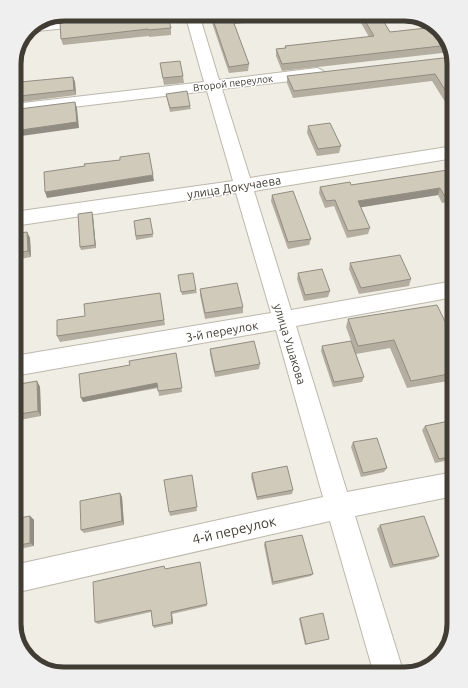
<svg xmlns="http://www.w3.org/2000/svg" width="468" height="688" font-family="Ubuntu,sans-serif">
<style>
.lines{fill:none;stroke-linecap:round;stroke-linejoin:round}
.minor-casing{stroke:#bdb8ab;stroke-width:2}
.minor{fill:#fff;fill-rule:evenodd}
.wall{fill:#b3aea0}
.shaded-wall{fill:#928d82}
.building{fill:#d0caba;stroke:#928d82}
.labels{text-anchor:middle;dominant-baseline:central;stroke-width:3;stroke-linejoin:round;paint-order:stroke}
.far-street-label{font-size:10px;fill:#413d34;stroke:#fff}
.street-label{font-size:12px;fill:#413d34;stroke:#fff}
.near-street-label{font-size:14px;fill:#413d34;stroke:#fff}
.rim{fill:none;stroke:#413d34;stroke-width:5}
</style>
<rect width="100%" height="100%" fill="#f0ede4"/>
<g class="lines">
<defs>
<path id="minor" d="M185,14H199L219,80L317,68L322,70L325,73L322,76L317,78L222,89L250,178L454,146V158L254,191L291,310L454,281V297L296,326L347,492L454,472V496L355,516L404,674H374L330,521L14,593V565L323,497L276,330L14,376V356L271,313L236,193L14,226V212L233,181L207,91L14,114V104L204,82Z
M90,18L95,19L97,22L95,25L28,32L31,26L41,23Z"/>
</defs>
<use href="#minor" class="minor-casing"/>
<use href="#minor" class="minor"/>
</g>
<path class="wall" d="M64,14H106L61,19L60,15Z
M140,14L171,28V35L149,37V36L63,45L61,39Z
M209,14H295V18L234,24L249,64L248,71L229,73Z
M344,14H379L390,32L447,39L451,52L282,71L276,56V49L285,48V46L369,37L356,14L345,16Z
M160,63L183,76L184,83L164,85L161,70Z
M454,64V116L432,81L293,98L287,83V76Z
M73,77L75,82L76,95L22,102L20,96Z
M166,94L190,106L191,109L170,112Z
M308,126L341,146L339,153L317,156L307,133Z
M454,169V201L442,203L438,195L361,207L370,228L368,234L347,238L334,206L325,208L319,193L320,187L351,185Z
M272,195L311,239L309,245L288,249L271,201Z
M93,216L96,248L81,250L80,247Z
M150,218L153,237L136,240L134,221Z
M27,232L30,238L31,257L14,260V234Z
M454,249V275L445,257L448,250Z
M350,263L411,279L409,286L359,294L349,269Z
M298,273L330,291L328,297L304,301L297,279Z
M178,275L196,290L197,293L182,295Z
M200,289L243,307V313L205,319L200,295Z
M160,293L165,325L60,342L57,336L85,316Z
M348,319L454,340V380L407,388L390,348L356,354L364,377L362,382L333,387L321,351L322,346L351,341L346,327Z
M210,349L260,364L259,369L215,377L210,354Z
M176,353L182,392L159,396L158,388L83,402L130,365Z
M37,381L40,387L41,416L14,421V385Z
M454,420V459L435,463L422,430L425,426Z
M353,442L387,468L384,472L361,477L351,447Z
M252,473L293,490L292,494L257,500L251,477Z
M192,475L197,511L170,516L169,512Z
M120,493L122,497L124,525L84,533L81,530Z
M30,516L34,520V546L14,550V519Z
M380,525L439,556L435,559L390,568L377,529Z
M265,542L313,574L311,576L272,585L264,545Z
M200,562L207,606L172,614L173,624L154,628L153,626L151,612L98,624L95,622L166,569Z
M300,618L329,639L305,645L299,619Z"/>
<path class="shaded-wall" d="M345,14H356L345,16Z
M73,77L75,82L76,95L74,90Z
M75,102L77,108L79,128L14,137V131Z
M153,175L154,181L47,198L45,192Z
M440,188L438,195L357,208L358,201Z
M92,212L93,216L96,248L95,245Z
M27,232L30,238L31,257L28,251Z
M37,381L40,387L41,416L38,411Z
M157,383L158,387L83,402L81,398Z
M120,493L122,497L124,525L122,521Z
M30,516L34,520V546L30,543Z
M171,612L172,614L173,624L172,622Z"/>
<path class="building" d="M140,14H167L171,28L149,30L148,29L61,39L60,23Z
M211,14H269L232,18L249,64L229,67Z
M361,14H379L390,32L436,27L447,39L449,45L282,64L276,49L286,48L285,46L374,36Z
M452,57L454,64V104L435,74L294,91L287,76Z
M180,61L183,76L163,78L160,63Z
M73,77L74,90L20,96V82Z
M187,91L190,106L170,108L166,94Z
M75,102L77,122L14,131V112L19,111V109Z
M330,123L341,146L318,149L308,126Z
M149,153L153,175L45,192L44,172L85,166L84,164L120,160V157Z
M454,169V195L445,197L440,188L358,201L370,228L348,231L335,200L326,201L320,187L350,182L351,185Z
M293,191L311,239L288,242L272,195Z
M92,212L95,245L80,247L78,214Z
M150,218L153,234L136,236L134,221Z
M27,232L28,251L14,253V234Z
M454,249V263L448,250Z
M400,255L411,279L361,288L350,263Z
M322,269L330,291L305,295L298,273Z
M193,273L196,290L181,292L178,275Z
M237,283L243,307L205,313L200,289Z
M160,293L164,320L57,336V320L85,316L84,304Z
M437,305L454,340V373L411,381L394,340L358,346L348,319Z
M254,341L260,364L215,372L210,349Z
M351,341L364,377L334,382L322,346Z
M176,353L182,388L158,391L157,383L81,398L79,374L130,365L129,361Z
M37,381L38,411L14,415V385Z
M454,420V456L439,459L425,426Z
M377,438L387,468L363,473L353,442Z
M287,466L293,490L257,497L252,473Z
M192,475L197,507L169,512L164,480Z
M120,493L122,521L81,530L80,501Z
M30,516V543L14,546V519Z
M424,516L439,556L393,565L380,525Z
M302,535L313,574L273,582L265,542Z
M200,562L207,604L171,612L172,622L153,626L151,610L95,622L93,582L164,566L165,569Z
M323,613L329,639L306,644L300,618Z"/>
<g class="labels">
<g class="far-street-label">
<text transform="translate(233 83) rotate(-7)">Второй переулок</text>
</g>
<g class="street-label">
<text transform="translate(234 187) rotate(-9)">улица Докучаева</text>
<text transform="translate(222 331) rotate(-10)">3-й переулок</text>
<text transform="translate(290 344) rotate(73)">улица Ушакова</text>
</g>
<g class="near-street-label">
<text transform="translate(234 530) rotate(-13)">4-й переулок</text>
</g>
</g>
<path d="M0 0H468V688H0ZM64 21H404A43 43 0 0 1 447 64V624A43 43 0 0 1 404 667H64A43 43 0 0 1 21 624V64A43 43 0 0 1 64 21Z" fill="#f0efef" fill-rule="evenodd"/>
<path class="rim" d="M64 21H404A43 43 0 0 1 447 64V624A43 43 0 0 1 404 667H64A43 43 0 0 1 21 624V64A43 43 0 0 1 64 21Z"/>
</svg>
